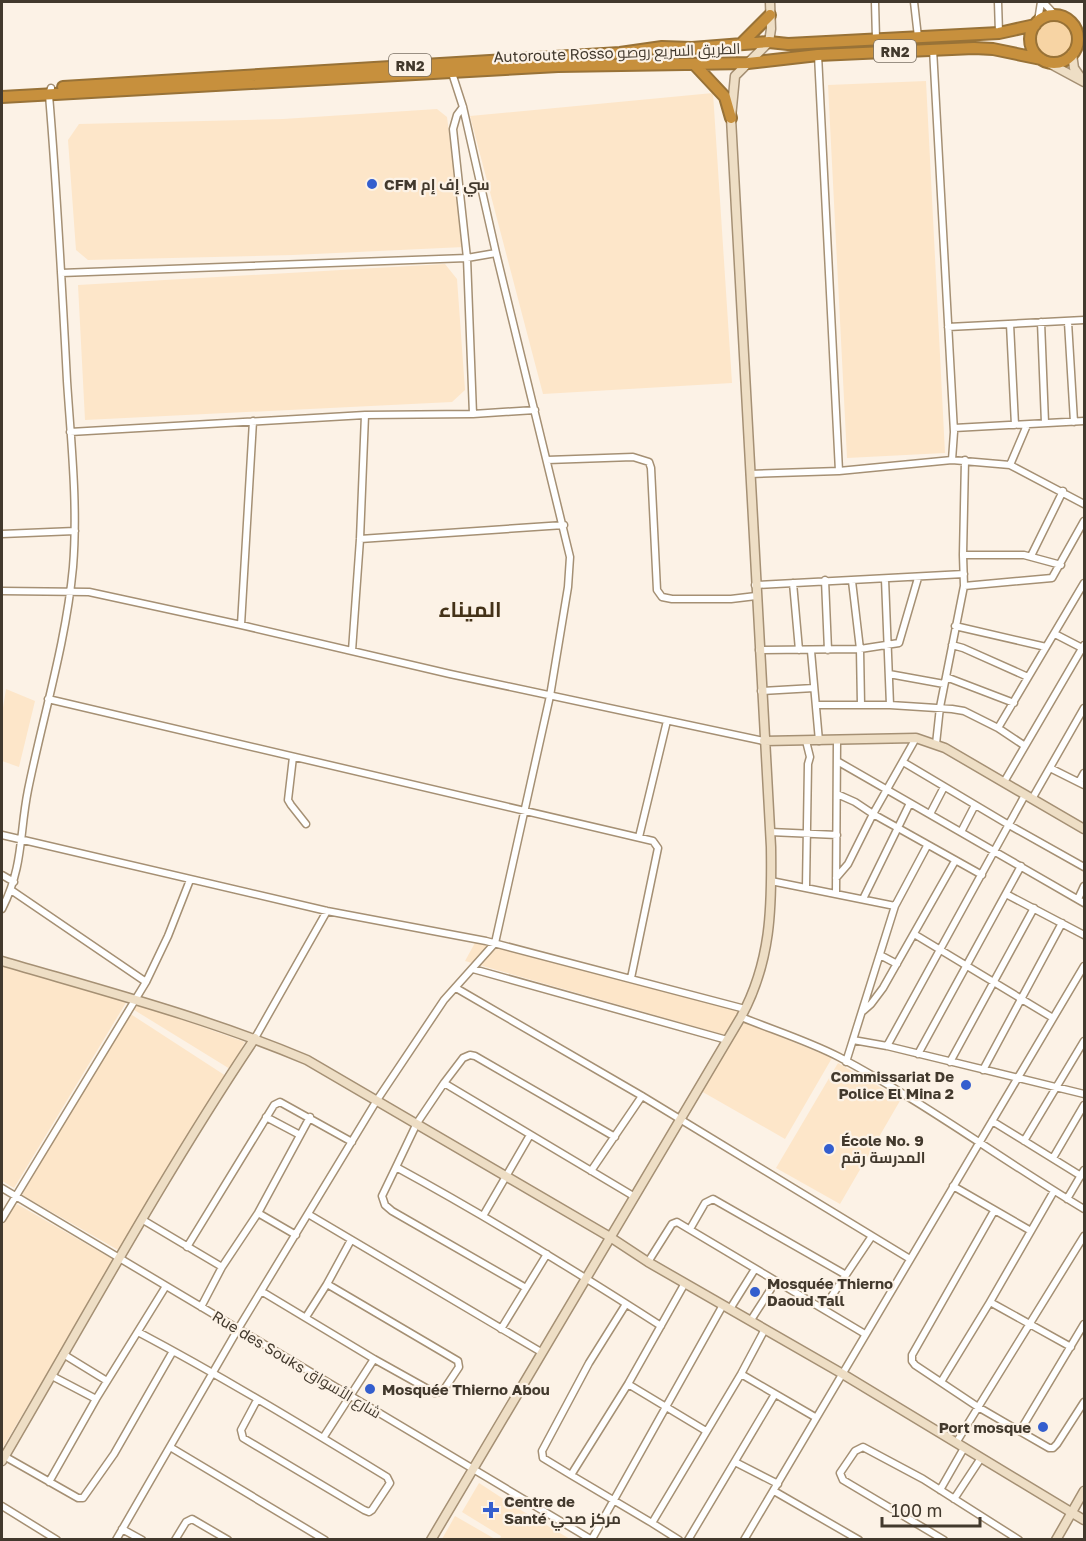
<svg xmlns="http://www.w3.org/2000/svg" width="1086" height="1541" font-family="'Golos Text',Cairo,sans-serif">
<style>
.built{fill:#fde6c9}
.green{fill:#f7d4a4}
.lines{fill:none;stroke-linecap:round;stroke-linejoin:round}
.street-casing{stroke:#a59074;stroke-width:9}
.secondary-casing{stroke:#a59074;stroke-width:11}
.highway-casing{stroke:#987237;stroke-width:14}
.street{stroke:#fff;stroke-width:6}
.secondary{stroke:#eedec5;stroke-width:8}
.highway{stroke:#c7903d;stroke-width:10}
.poi-dot{fill:#345ece;stroke:#fcf2e6;stroke-width:2}
.labels{text-anchor:middle;dominant-baseline:central;stroke-width:4.5;stroke-linejoin:round;paint-order:stroke}
.shield{fill:#fcf2e6;stroke:#7a7064;stroke-width:1.5}
.shield-label{font-size:14px;font-weight:bold;fill:#42392d}
.street-label{font-size:15px;fill:#42392d;stroke:#fcf2e6}
.poi-label{font-size:15px;font-weight:bold;fill:#42392d;stroke:#fcf2e6;text-anchor:start}
.district-label{font-size:21px;font-weight:bold;fill:#443218;stroke:#fcf2e6}
</style>
<rect width="100%" height="100%" fill="#fcf2e6"/>
<path class="built" d="M926,81L945,453L847,458L828,85Z
M713,93L732,383L543,394L470,116Z
M437,109L447,117L464,247L293,255L88,260L76,250L68,140L79,124L283,119Z
M445,264L457,279L465,390L452,402L85,420L78,285Z
M6,689L35,701L19,767L2,761V714Z
M476,941L740,1010L725,1035L465,961Z
M2,963L127,1001L14,1188L2,1181Z
M135,1003L245,1042L230,1069L131,1008Z
M129,1013L226,1076L120,1251L22,1195Z
M743,1021L832,1058L785,1139L701,1091Z
M838,1063L901,1099L840,1204L776,1168Z
M11,1203L15,1206L17,1204L114,1260L2,1449V1219Z
M479,1483L519,1509L570,1539H500L501,1536L462,1512Z
M455,1516L495,1539H442Z"/>
<path class="green" d="M1035 40a20 20 0 1 1 40 0a20 20 0 1 1-40 0Z"/>
<g class="lines">
<defs>
<path id="street" d="M875,2L876,39
M914,2L918,37
M998,2L999,33
M1043,2L1055,15
M1038,21L1041,2
M933,49L954,432L952,460
M818,55L839,471
M463,107L457,115L453,129L467,258L473,414
M61,273L467,258L496,253
M1041,322L1045,423
M1068,322L1074,422
M1010,324L1015,425
M948,327L1084,320
M954,428L1084,421
M70,432L365,415L473,414L535,410
M547,460L633,457L649,462L651,468L657,590L662,597L672,599H731L756,596
M1010,465L1027,425
M750,474L839,471L952,460L1010,465L1084,504
M2,534L75,531
M360,539L564,525
M963,555H1024L1061,565
M1031,556L1063,491
M885,579L890,705
M825,580L828,650
M852,581L860,649L861,705
M793,583L799,650
M755,585L964,574
M964,586L1052,578L1084,521
M2,591L89,592L241,625L450,674L764,741
M241,625L253,421
M955,626L1046,647
M1055,634L1084,649
M952,645L963,648L1028,677
M759,650L860,649L899,643L918,578
M352,651L360,539L365,415
M811,651L819,741
M889,674L944,684
M946,677L1014,703
M761,691L814,688
M48,699L653,841L658,848L631,978
M816,705H890L952,709L964,711L998,728L1025,746
M998,728L1084,583
M806,741L810,757L808,764L806,887
M936,744L940,707L964,586L963,555L965,460
M293,757L288,800L291,805L306,824
M837,761L1084,903
M903,762L1009,825L1084,867
M1050,768L1084,785
M1004,782L1084,645
M1079,782L1084,773
M837,794L855,802L873,814L982,875
M1032,799L1084,708
M930,814L944,787
M770,832L837,835
M961,832L975,805
M2,835L327,911L486,941L745,1009
M639,837L667,721
M2,875L14,882
M836,878L848,864L873,814L916,738
M771,881L895,906
M11,890L146,982
M836,893L837,741
M1006,894L1084,935
M863,899L910,803
M1078,899L1084,886
M2,909C24,865 19,835 28,790C43,716 66,643 73,567C78,505 71,442 67,381C62,285 57,190 49,95L51,88
M914,934L1053,1018
M880,955L897,964
M473,969L727,1040
M456,988L642,1096L910,1259
M863,1011L871,1004L883,988L955,861
M741,1017C773,1030 808,1041 839,1057C924,1102 1002,1160 1084,1209
M255,1038L327,911
M853,1040L887,1046L1084,1094
M887,1046L1025,795
M918,1054L1021,866
M846,1062L895,906L927,846
M950,1062L1034,908
M983,1070L1062,923
M444,1083L463,1058L470,1055L475,1056L615,1137
M266,1117L300,1135
M992,1121L1081,1176
M1024,1141L1084,1041
M1053,1158L1084,1105
M396,1167L382,1196L385,1205L392,1211L526,1288
M591,1171L642,1096
M953,1186L1031,1231
M2,1188L592,1540
M635,1197L444,1083L417,1123L396,1167C486,1216 574,1270 661,1326
M1067,1199L1084,1170
M994,1211L912,1355V1361L915,1365L978,1407L1049,1448H1053L1057,1444L1084,1402
M258,1213L296,1235
M308,1214L541,1352
M483,1216L530,1135
M2,1219L146,982L168,936L190,880
M143,1220L222,1267
M690,1229L705,1203L713,1199L846,1275
M187,1247L274,1105L280,1102L352,1142
M648,1262L672,1224L677,1222L865,1334
M685,1283L628,1384L571,1475L652,1523L741,1374L765,1329
M327,1284L351,1240
M261,1291L374,1359L435,1393L443,1391L459,1367L458,1361L327,1284L306,1317
M990,1302L1071,1347
M201,1307L222,1267L258,1213L310,1117
M730,1309L755,1269
M823,1309L872,1236
M751,1320L776,1281
M501,1329L547,1254
M138,1332C223,1377 305,1427 387,1477L390,1483L372,1510L369,1512L364,1510L243,1438L241,1430L257,1400
M63,1354L107,1381
M741,1374L815,1417
M52,1376L96,1399L166,1286
M941,1382L990,1302L1054,1191
M628,1384L706,1431
M1020,1431L1084,1324
M323,1438L374,1359
M956,1443L1084,1236
M170,1447L325,1540
M4,1456L78,1498H83L114,1454L173,1351
M735,1462L778,1484
M571,1475L543,1458L542,1451L589,1363L626,1304
M49,1482L96,1399
M940,1490L964,1448
M774,1491L859,1540
M954,1499L981,1458
M2,1506L57,1540
M652,1523L679,1540
M122,1529L142,1540
M592,1539L723,1305
M116,1540L238,1329L377,1100L444,1000L495,943L550,696L568,587L570,557L496,253L463,107L452,73
M175,1540L186,1522L192,1519L228,1540
M688,1540L775,1394
M744,1540L1084,966
M944,1540L843,1480L840,1473L855,1451L863,1447L923,1479L1019,1540"/>
<path id="secondary" d="M1072,54L1074,68L1081,78
M1045,61L1084,82
M764,741L916,738L945,748L1084,829
M2,961C104,991 208,1018 307,1060L610,1237L648,1262L841,1373L1084,1520
M2,1461C85,1319 164,1174 255,1038
M431,1540L741,1017C771,962 772,908 771,847L731,118L735,76L769,42L771,29L770,2
M1056,1540L1084,1491"/>
<path id="highway" d="M1030 39a24 24 0 1 1 48 0a24 24 0 1 1-48 0Z
M741,44L770,15
M694,64L725,97L731,118
M63,87L620,53L662,47L692,48L769,42L788,44L999,33L1035,25
M2,97L558,66L748,63L818,55L974,48L993,49L1041,59"/>
</defs>
<use href="#street" class="street-casing"/>
<use href="#secondary" class="secondary-casing"/>
<use href="#highway" class="highway-casing"/>
<use href="#street" class="street"/>
<use href="#secondary" class="secondary"/>
<use href="#highway" class="highway"/>
</g>
<g class="poi-dot">
<circle cx="372" cy="184" r="6"/>
<circle cx="966" cy="1085" r="6"/>
<circle cx="829" cy="1149" r="6"/>
<circle cx="755" cy="1292" r="6"/>
<circle cx="370" cy="1389" r="6"/>
<circle cx="1043" cy="1427" r="6"/>
<path d="M488 1501h6v6h6v6h-6v6h-6v-6h-6v-6h6z"/>
</g>
<g class="labels">
<g class="shield">
<rect x="874" y="40" width="42" height="22" rx="4.5"/>
<rect x="389" y="54" width="42" height="22" rx="4.5"/>
</g>
<g class="shield-label">
<text x="895" y="51">RN2</text>
<text x="410" y="65">RN2</text>
</g>
<g class="street-label">
<text transform="translate(617 52) rotate(-2)">Autoroute Rosso الطريق السريع روصو</text>
<text transform="translate(297 1364) rotate(31)">Rue des Souks شارع الأسواق</text>
</g>
<g class="poi-label">
<text x="384" y="184">CFM سي إف إم</text>
<text x="954" y="1076" text-anchor="end">Commissariat De<tspan x="954" dy="17">Police El Mina 2</tspan></text>
<text x="841" y="1140">École No. 9<tspan x="841" dy="17">المدرسة رقم</tspan></text>
<text x="767" y="1283">Mosquée Thierno<tspan x="767" dy="17">Daoud Tall</tspan></text>
<text x="382" y="1389">Mosquée Thierno Abou</text>
<text x="1031" y="1427" text-anchor="end">Port mosque</text>
<text x="504" y="1501">Centre de<tspan x="504" dy="17">Santé مركز صحي</tspan></text>
</g>
<g class="district-label">
<text x="470" y="609">الميناء</text>
</g>
</g>
<rect width="1086" height="1541" fill="none" stroke="#42392d" stroke-width="6"/>
<path d="M882 1517v9h98v-9" fill="none" stroke="#42392d" stroke-width="3"/>
<text x="891" y="1517" font-size="18" fill="#42392d" stroke="#fcf2e6" stroke-width="4.5" paint-order="stroke">100 m</text>
</svg>
